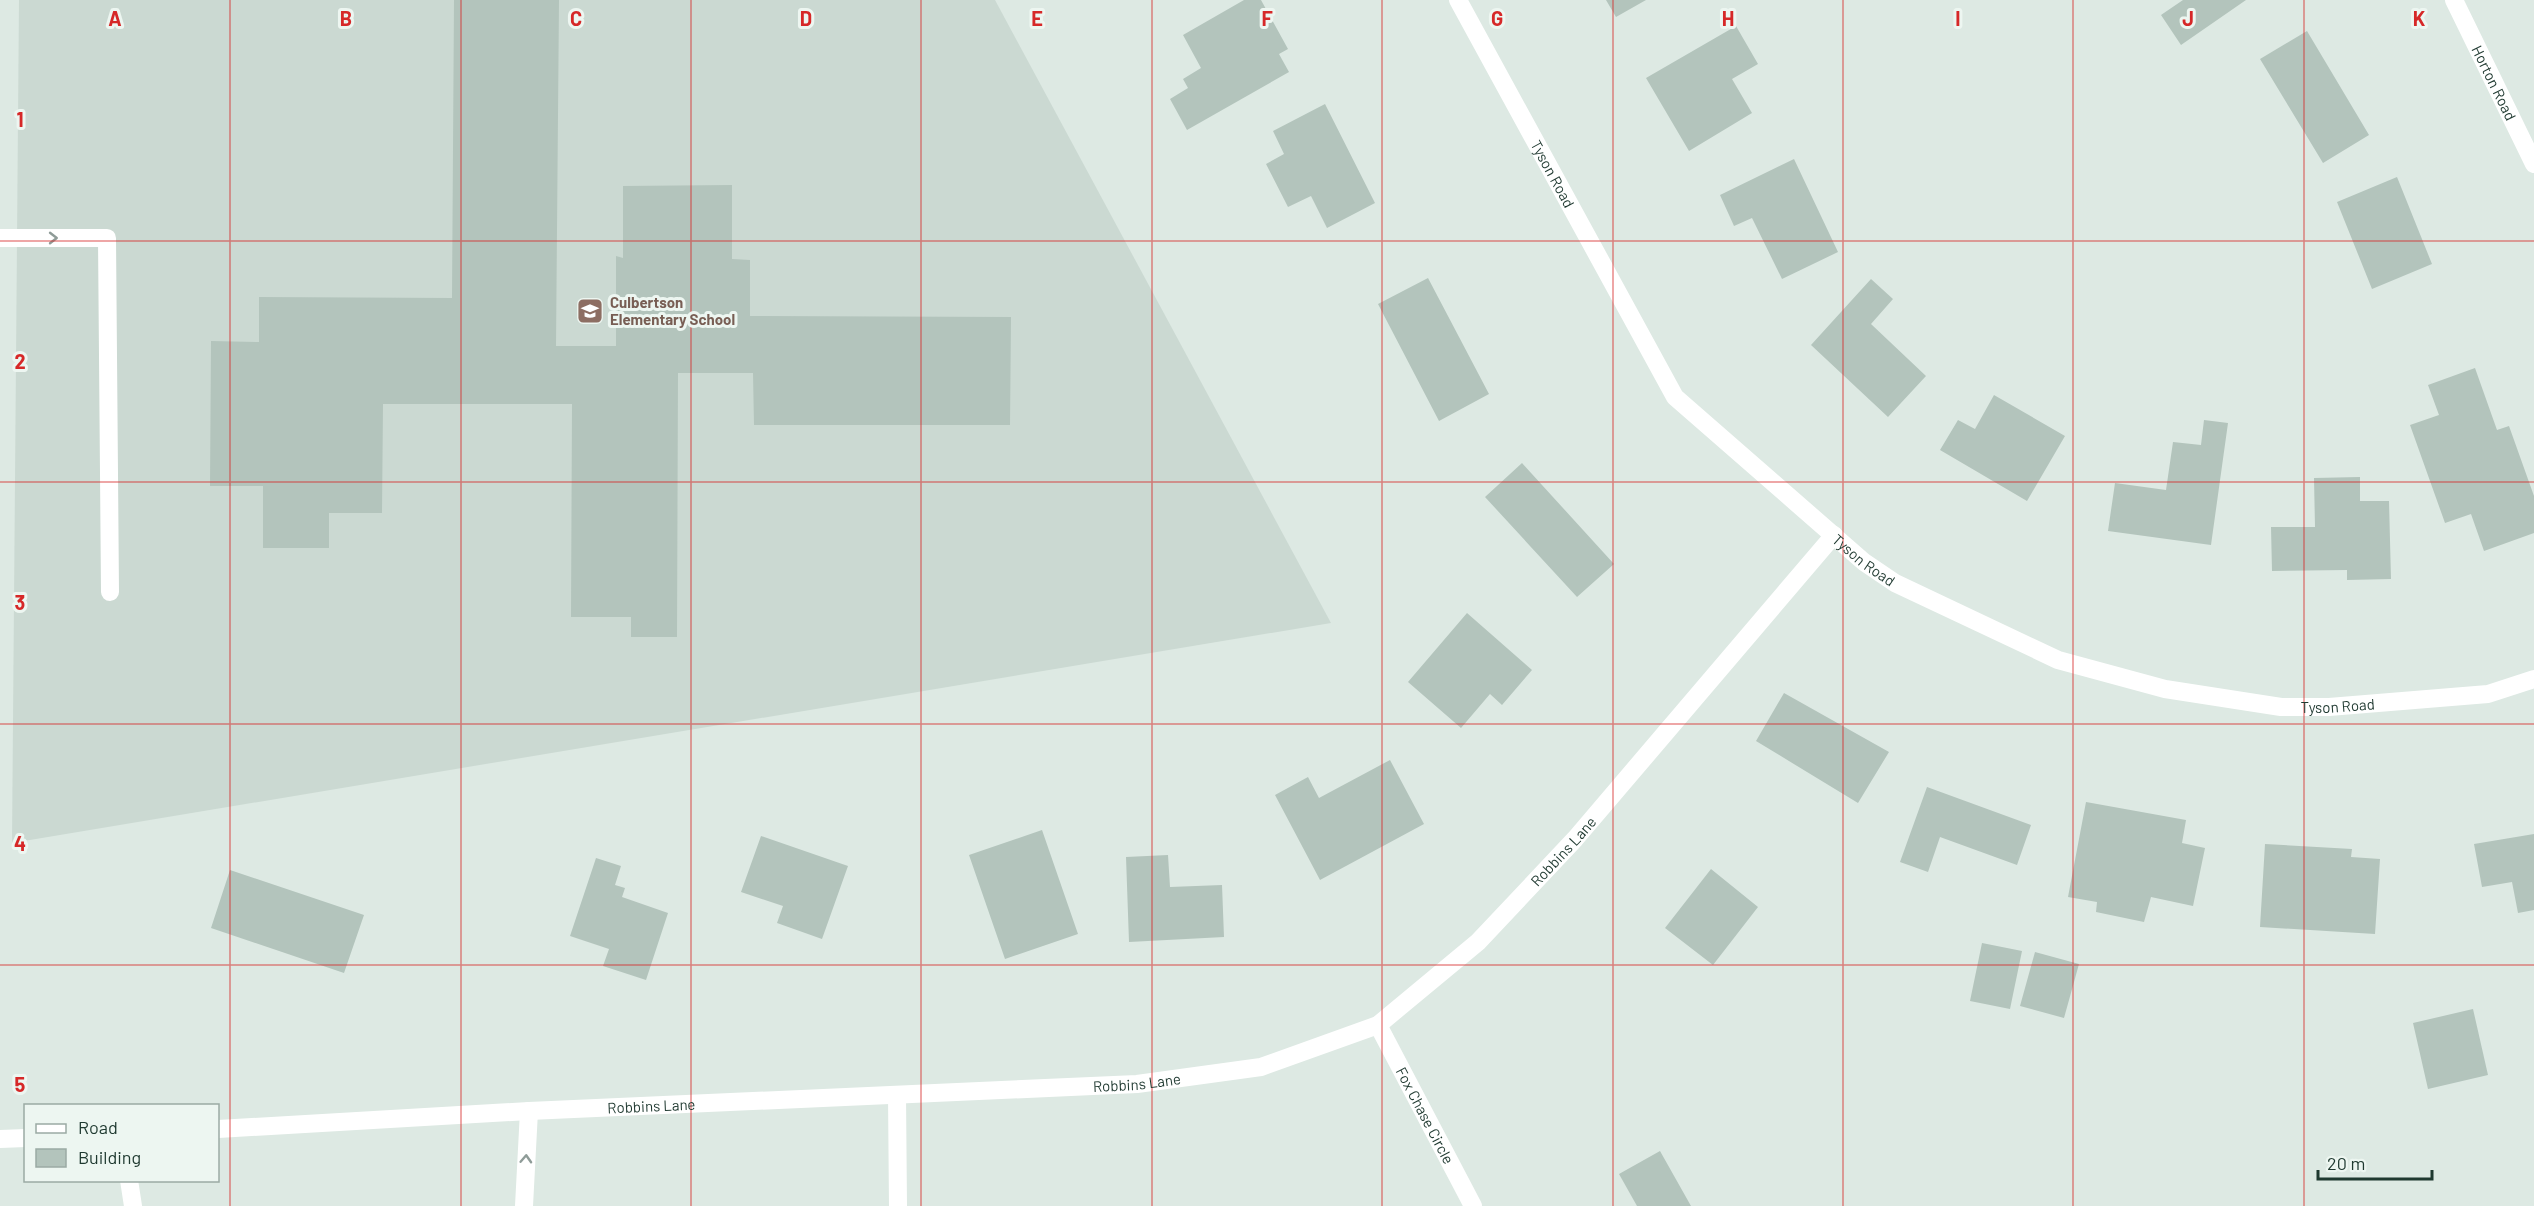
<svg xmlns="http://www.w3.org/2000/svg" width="2534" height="1206" font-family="Barlow,sans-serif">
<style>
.built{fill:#cbd9d2}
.building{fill:#b3c4bc}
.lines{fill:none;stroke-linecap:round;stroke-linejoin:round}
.lane{stroke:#fff;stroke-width:18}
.street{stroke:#fff;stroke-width:18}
.oneway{stroke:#8f9c98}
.grid{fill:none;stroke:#d62828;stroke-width:1.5;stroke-opacity:0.55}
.labels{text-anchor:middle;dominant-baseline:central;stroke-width:6;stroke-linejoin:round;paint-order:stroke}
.street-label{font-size:15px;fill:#1f3930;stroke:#edf6f1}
.education-label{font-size:15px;font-weight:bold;fill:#785e54;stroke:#edf6f1;text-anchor:start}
.grid-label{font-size:20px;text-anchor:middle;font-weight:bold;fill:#d62828;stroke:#edf6f1;stroke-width:6;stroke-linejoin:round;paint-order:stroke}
</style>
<rect width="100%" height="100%" fill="#dde9e3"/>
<path class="built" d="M19,0H995L1331,623L12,843Z"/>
<path class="building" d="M454,0H559L556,346H616V256L623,258V186L732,185V259L750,260V316L1011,317L1010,425H754L753,373H678L677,637H631V617H571L572,404H383L382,513H329V548H263V486H210L211,341L259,342V297L452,298Z
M1244,0H1261L1288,49L1279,54L1289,72L1187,130L1170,99L1188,88L1183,79L1201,68L1183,35Z
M1606,0H1646L1616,17Z
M2183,0H2246L2181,45L2161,15Z
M1736,26L1758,64L1732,79L1752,113L1689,151L1646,78Z
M2307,31L2369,135L2323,163L2260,59Z
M1325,104L1375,203L1327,228L1311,196L1288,207L1266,164L1284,154L1273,131Z
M1794,159L1838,252L1782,279L1752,218L1734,226L1720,195Z
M2397,177L2432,264L2372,289L2337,202Z
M1428,278L1489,394L1439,421L1378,304Z
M1871,279L1893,299L1871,324L1926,376L1888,417L1811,345Z
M2475,368L2497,430L2509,426L2534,496V533L2484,551L2471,514L2445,523L2410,425L2439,415L2428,385Z
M1994,395L2065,436L2027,501L1940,450L1958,420L1975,429Z
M2204,420L2228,423L2211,545L2108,531L2115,483L2166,490L2173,442L2201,445Z
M1522,463L1614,564L1577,597L1485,497Z
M2360,477V501H2389L2391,579L2347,580V570L2272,571L2271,527H2315L2314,478Z
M1467,613L1532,670L1502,705L1490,694L1461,728L1408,682Z
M1784,693L1889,752L1858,803L1756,741Z
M1390,760L1424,824L1320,880L1275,795L1308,777L1319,798Z
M1927,787L2031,825L2017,865L1940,837L1928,872L1900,862Z
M2086,802L2186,820L2182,843L2205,848L2193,906L2151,897L2144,922L2096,912L2097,902L2068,897Z
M1042,830L1078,934L1005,959L969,855Z
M2534,834V910L2518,913L2512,882L2482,887L2474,844Z
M761,836L848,866L822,939L777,923L783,906L741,892Z
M2265,844L2352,849L2351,857L2380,859L2375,934L2260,927Z
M1168,855L1170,887L1222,885L1224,937L1129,942L1126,857Z
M596,858L621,866L615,885L625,888L622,897L668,913L646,980L603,966L609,949L570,936Z
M1711,869L1758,907L1713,965L1665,928Z
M230,870L364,915L344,973L211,928Z
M1982,943L2022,951L2010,1009L1970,1001Z
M2035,952L2079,964L2064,1018L2020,1006Z
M2473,1009L2488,1075L2428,1089L2413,1023Z
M1660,1151L1691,1206H1637L1619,1174Z"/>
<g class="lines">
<path class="lane" d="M0,238H107L110,592
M129,1180L133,1206
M524,1206L529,1111"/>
<g class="street">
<path id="s1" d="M1458,0L1675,397L1864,562L1895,583L2058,660L2165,689L2281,707H2329L2488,694L2534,679"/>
<path id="s2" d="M2454,0L2534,164"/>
<path id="s3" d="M1378,1025L1473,1206"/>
<path d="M897,1095L898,1206"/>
<path id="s4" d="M218,1129L529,1111L1137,1084L1261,1067L1378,1025L1478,942L1575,839L1834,535"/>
<path d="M0,1139L26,1138"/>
</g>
</g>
<defs><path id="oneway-chevron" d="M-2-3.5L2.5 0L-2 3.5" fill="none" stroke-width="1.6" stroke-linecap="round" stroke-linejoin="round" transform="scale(1.5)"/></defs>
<g class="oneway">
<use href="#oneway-chevron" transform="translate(53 238)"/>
<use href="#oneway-chevron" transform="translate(526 1159) rotate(-87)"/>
</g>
<path class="grid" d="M230,0V1206M461,0V1206M691,0V1206M921,0V1206M1152,0V1206M1382,0V1206M1613,0V1206M1843,0V1206M2073,0V1206M2304,0V1206M0,241H2534M0,482H2534M0,724H2534M0,965H2534"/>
<defs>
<symbol id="school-square" viewBox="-11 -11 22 22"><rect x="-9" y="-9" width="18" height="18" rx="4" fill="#8d6e63" stroke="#edf6f1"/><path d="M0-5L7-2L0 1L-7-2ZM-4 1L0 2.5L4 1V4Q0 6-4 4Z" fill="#fff"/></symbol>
</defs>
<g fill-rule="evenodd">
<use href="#school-square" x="575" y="296" width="30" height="30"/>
</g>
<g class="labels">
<g class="street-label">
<text stroke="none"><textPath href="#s2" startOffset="92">Horton Road</textPath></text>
<text stroke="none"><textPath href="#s1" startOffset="198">Tyson Road</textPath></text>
<text stroke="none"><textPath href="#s1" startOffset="702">Tyson Road</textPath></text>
<text stroke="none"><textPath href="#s1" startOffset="1206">Tyson Road</textPath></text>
<text stroke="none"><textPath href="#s4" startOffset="1424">Robbins Lane</textPath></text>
<text stroke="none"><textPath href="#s4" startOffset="920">Robbins Lane</textPath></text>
<text stroke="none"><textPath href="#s4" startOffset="434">Robbins Lane</textPath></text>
<text stroke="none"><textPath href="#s3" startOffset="102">Fox Chase Circle</textPath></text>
</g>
<g class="education-label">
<text x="610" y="302">Culbertson<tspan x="610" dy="17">Elementary School</tspan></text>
</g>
</g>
<g class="grid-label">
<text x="115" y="26">A</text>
<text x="346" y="26">B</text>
<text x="576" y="26">C</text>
<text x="806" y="26">D</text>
<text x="1037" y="26">E</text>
<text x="1267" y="26">F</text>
<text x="1497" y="26">G</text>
<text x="1728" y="26">H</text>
<text x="1958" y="26">I</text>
<text x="2188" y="26">J</text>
<text x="2419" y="26">K</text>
<text x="20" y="127">1</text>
<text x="20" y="369">2</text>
<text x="20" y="610">3</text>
<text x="20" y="851">4</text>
<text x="20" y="1092">5</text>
</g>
<rect x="24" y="1104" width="195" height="78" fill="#edf6f1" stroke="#9baaa4" stroke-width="1.5"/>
<rect x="36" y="1124" width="30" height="9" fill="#ffffff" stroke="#9baaa4" stroke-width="1.5"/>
<text x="78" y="1134" font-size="18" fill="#1f3930">Road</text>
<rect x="36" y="1149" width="30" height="18" fill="#b3c4bc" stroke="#9baaa4" stroke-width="1.5"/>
<text x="78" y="1164" font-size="18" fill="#1f3930">Building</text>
<path d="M2318 1170v9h114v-9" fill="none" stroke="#1f3930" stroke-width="3"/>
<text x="2327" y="1170" font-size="18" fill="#1f3930" stroke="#edf6f1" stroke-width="4.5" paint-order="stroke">20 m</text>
</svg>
